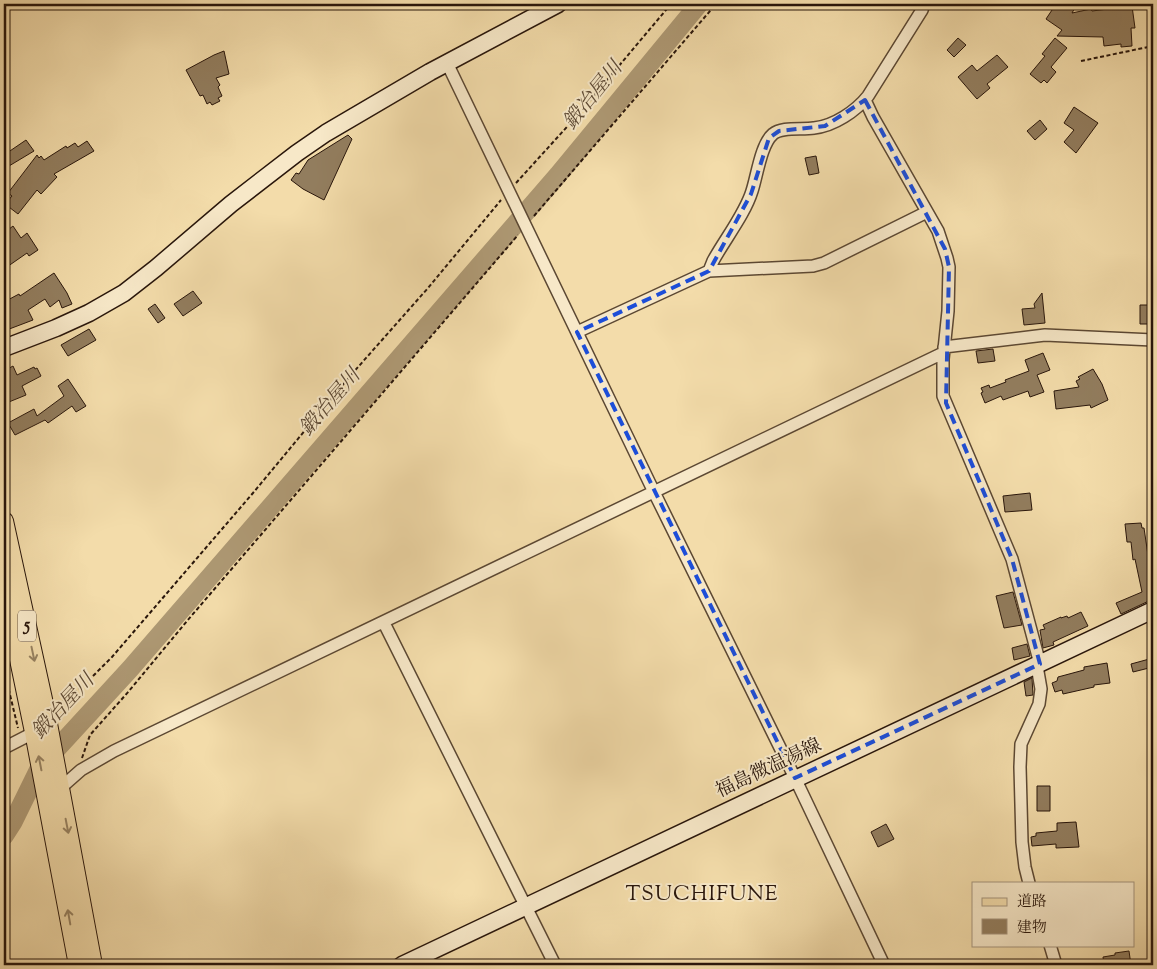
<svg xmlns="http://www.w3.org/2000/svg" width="1157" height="969" font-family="'Sorts Mill Goudy','Noto Serif JP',serif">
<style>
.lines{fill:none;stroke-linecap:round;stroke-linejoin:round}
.river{stroke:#ae9974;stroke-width:19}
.building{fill:#927d5e;stroke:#29160b}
.street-casing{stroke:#5c4833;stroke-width:14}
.secondary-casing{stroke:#29160b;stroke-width:19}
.primary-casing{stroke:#29160b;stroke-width:20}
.path{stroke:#29160b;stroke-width:2;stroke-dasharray:4 2.5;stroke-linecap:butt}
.street{stroke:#f7e8c8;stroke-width:11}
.secondary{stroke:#f7e8c8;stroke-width:16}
.primary{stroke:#f3dcaa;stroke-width:18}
.oneway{stroke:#988362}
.marked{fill:none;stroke:#1d4ed8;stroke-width:4;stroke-dasharray:10 6;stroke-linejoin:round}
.labels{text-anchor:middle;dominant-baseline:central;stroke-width:4;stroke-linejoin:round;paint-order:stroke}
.shield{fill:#f7e8c8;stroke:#675544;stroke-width:1}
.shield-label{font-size:18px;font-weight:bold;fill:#29160b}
.street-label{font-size:19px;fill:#29160b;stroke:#f7e8c8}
.water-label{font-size:20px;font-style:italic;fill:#5e4a35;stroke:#f7e8c8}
.quarter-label{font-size:21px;letter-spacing:1px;fill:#29160b;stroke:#f7e8c8}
</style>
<rect width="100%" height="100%" fill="#f3dcaa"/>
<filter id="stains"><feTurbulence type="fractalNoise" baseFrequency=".004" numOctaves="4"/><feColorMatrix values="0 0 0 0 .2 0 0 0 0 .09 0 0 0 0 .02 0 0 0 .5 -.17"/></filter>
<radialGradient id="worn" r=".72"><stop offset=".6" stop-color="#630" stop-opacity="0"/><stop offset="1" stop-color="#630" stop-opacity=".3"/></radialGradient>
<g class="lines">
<path class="river" d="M4,836L13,822L40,767L130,669L558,175L699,4"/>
</g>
<path class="building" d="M1056,4H1077L1072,13L1091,9L1092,11L1132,6L1135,28H1131L1132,46L1121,47V44L1104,46L1103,37L1057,36L1062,30L1046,19Z
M958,38L966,45L954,57L947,50Z
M1055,38L1067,48L1051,67L1056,72L1047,83L1044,80L1041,83L1030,74L1045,56L1042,54Z
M224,51L229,74L216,78L220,85L218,87L222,96L218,98L220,101L212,105L210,102L207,104L203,95L200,96L186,70L214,55Z
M997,55L1008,67L987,84L990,88L977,99L958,77L972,65L977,71Z
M1074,107L1098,123L1076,153L1064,142L1074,130L1064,123Z
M1040,120L1047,129L1035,140L1027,131Z
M348,135L352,139L324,200L303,189L291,180L296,173L299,174L308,160Z
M26,140L34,151L4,169V155Z
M87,141L94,151L54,174L57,177L41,194L37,190L18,214L5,204L12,196L8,193L37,155L39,158L41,156L44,160L66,146L67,148L75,143L78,147Z
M816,156L819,173L809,175L805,158Z
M13,226L21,238L27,233L38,250L29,256L27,253L4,269V233Z
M54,273L67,293L72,304L62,308L59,300L50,307L45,299L28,310L33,320L4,331V302L19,294L20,296Z
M193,291L202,303L183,316L174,304Z
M1042,293L1045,323L1024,325L1022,309L1035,308L1034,304Z
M155,304L165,318L158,323L148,309Z
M1140,305H1152V324H1140Z
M89,329L96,340L68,356L61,345Z
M993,349L995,361L978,363L976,351Z
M1043,353L1050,370L1037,375L1044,392L1030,397L1028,391L1003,400L1001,396L985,403L981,393L983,392L981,388L989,385L990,388L1006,382L1005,380L1029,371L1025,360Z
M13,366L17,375L34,367L35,369L37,368L41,376L22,386L26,395L4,404V371Z
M1093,369L1102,384L1108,400L1091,408L1090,405L1056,409L1054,391L1079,387L1076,381L1080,379L1078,377Z
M68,379L86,406L76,412L72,406L48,423L45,420L15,435L8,423L34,409L37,416L64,396L58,386Z
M1030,493L1032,510L1005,512L1003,496Z
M1141,523L1142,528H1144L1150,569H1153V599L1121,614L1116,603L1142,592L1135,559L1133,560L1131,542H1127L1125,524Z
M1013,592L1022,625L1004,628L996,596Z
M1081,612L1088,626L1053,642L1054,645L1043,648L1040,630L1045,629L1043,625L1061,617V618L1067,616L1068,618Z
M1027,644L1030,656L1014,660L1012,648Z
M1153,658V667L1133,672L1131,664Z
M1107,663L1110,683L1094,685V687L1063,694L1062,690L1055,692L1052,683L1057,681L1058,677L1084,670V667Z
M1032,678L1033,695L1026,696L1024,682Z
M1037,786H1050V811H1037Z
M1076,822L1079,847L1056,848V844L1032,846L1031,837L1036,836V833L1057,831V823Z
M886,824L894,839L878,847L871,832Z
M1129,951L1131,965H1104L1103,957L1115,955V953Z"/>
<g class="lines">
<defs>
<path id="street" d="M447,63L654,492L795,778L884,965
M865,100L873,117L938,231L947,258L949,267L948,311L943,359V396L1012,559L1040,664
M709,271L713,261C725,239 745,214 752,191C757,176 761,144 773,134C782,126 802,130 814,128C834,126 856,111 868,96L922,10L924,4
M577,332L709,271L813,266L824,263L927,212
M944,347L1045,335L1153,340
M384,623L555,965
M4,748L39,730
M56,792L81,770L114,751L943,353
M1029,883L1025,867L1022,842L1020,767L1021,744L1039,704L1041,689L1037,666
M1050,945L1056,965"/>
<path id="secondary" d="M4,348L56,328L89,313L124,293L156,268L231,204L297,153L326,133L430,72L558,4
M402,965L1153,610"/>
<path id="primary" d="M4,521L46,713L93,965
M4,587L34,732L78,965"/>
</defs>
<use href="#street" class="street-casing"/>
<use href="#secondary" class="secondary-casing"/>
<use href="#primary" class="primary-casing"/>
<path class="path" d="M1081,61L1153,46
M516,183L575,118L671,4
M534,216L716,4
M4,670L18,728
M58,705L86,683L112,657L253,493L351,375L428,288L501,200
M82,758L90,735L129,691L187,621L518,235"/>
<use href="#street" class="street"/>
<use href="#secondary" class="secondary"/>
<use href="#primary" class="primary"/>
</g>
<defs><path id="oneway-shaft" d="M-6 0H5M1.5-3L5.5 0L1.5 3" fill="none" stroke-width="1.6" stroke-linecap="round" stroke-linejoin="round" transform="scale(1.25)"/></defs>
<g class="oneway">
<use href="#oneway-shaft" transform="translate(33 654) rotate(78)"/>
<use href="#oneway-shaft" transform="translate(40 763) rotate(-101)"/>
<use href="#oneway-shaft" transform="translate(67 826) rotate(79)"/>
<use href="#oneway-shaft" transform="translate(69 917) rotate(-100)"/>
</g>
<path class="marked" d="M865,100L945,249L949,267L946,403L1012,559L1040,664L795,778L577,332L709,271L751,194L769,138L779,131L825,126Z"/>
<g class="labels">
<rect class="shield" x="18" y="610.5" width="18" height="31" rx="4"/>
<g class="shield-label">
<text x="27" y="626">5</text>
</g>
<g class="street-label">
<text transform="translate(769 769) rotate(-25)">福島微温湯線</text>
</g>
<g class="water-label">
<text transform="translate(594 96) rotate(-51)">鍛冶屋川</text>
<text transform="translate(331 403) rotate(-49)">鍛冶屋川</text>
<text transform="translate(64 707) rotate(-47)">鍛冶屋川</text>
</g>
<g class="quarter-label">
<text x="702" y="895">TSUCHIFUNE</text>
</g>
</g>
<rect width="1157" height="969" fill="none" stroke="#f3dcaa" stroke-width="20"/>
<rect x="5" y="5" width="1147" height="959" fill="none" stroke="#29160b" stroke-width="2.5"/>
<rect x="10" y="10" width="1137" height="949" fill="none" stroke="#29160b"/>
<rect x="972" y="882" width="162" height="65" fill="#f7e8c8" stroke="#a5947c"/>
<rect x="982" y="898" width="25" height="8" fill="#f3dcaa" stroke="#a5947c"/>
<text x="1017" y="906" font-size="15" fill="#29160b">道路</text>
<rect x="982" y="919" width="25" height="15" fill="#927d5e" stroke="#a5947c"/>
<text x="1017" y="932" font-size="15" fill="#29160b">建物</text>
<rect width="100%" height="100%" filter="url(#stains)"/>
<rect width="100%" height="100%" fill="url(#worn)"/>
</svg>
